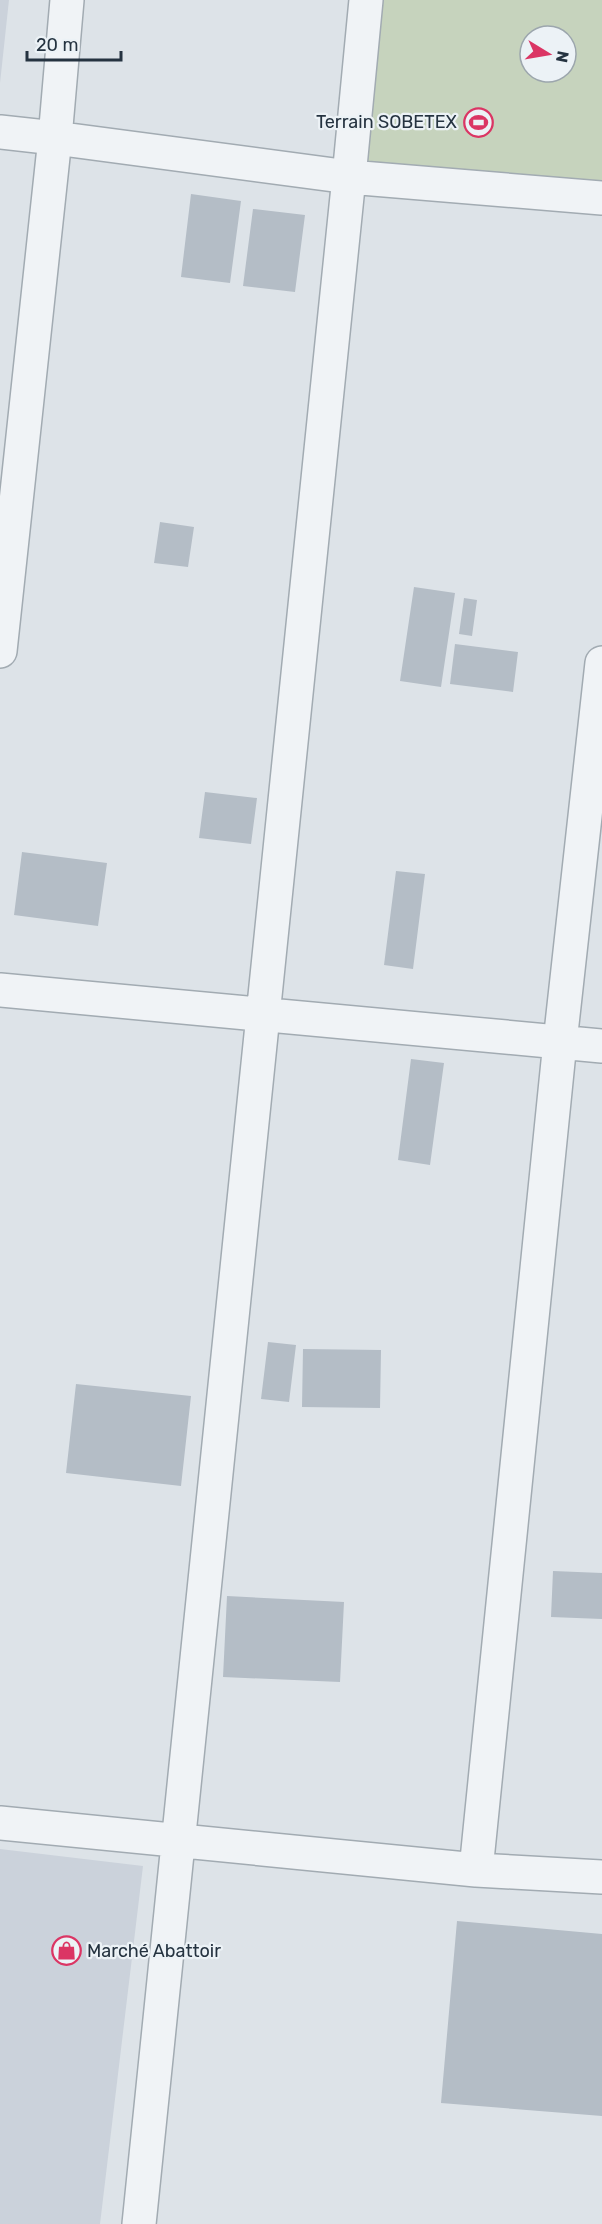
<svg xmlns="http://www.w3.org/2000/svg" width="602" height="2224" font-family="Rubik,sans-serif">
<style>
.built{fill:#cbd2db}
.green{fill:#c6d3bd;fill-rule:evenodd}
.building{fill:#b4bdc6}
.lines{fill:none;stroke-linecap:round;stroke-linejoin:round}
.minor-casing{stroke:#a2abb2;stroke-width:36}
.minor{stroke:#f0f3f6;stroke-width:33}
.labels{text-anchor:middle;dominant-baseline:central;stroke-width:4.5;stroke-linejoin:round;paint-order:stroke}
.poi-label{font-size:18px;fill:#253340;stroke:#ecf2f6;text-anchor:end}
</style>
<rect width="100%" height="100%" fill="#dde3e8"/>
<path class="built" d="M0,0H9L0,83Z
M0,1849L143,1866L100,2224H0Z"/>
<path class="green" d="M369,0H602V197L348,172ZM530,36H566V72H530Z"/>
<path class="building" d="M191,194L241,201L230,283L181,277Z
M253,209L305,215L295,292L243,286Z
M160,522L194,527L188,567L154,563Z
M414,587L455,593L441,687L400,681Z
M464,598L477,600L472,636L459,634Z
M455,644L518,652L513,692L450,684Z
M205,792L257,798L251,844L199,838Z
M22,852L107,863L98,926L14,915Z
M396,871L425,874L413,969L384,965Z
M411,1059L444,1063L430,1165L398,1160Z
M268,1342L296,1345L289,1402L261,1399Z
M303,1349L381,1350L380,1408L302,1407Z
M76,1384L191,1396L181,1486L66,1473Z
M553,1571L602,1573V1619L551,1617Z
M227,1596L344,1602L340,1682L223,1677Z
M457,1921L602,1934V2116L441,2103Z"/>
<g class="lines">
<defs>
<path id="minor" d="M0,132L55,138L349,177L602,198
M0,651L55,138L67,0
M0,990L602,1046
M0,1823L476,1870L602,1877
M476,1870L560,1042L602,663
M139,2224L349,177L366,0"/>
</defs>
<use href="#minor" class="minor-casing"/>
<use href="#minor" class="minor"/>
</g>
<defs>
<symbol id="stadium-ring" viewBox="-11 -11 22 22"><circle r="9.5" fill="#ecf2f6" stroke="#db3564" stroke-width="1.5"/><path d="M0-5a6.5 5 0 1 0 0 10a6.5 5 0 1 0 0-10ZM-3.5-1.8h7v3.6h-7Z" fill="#db3564"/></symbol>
<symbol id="shop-ring" viewBox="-11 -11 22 22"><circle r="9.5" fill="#ecf2f6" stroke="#db3564" stroke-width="1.5"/><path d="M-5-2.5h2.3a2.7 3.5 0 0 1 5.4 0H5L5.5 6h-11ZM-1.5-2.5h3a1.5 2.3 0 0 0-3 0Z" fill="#db3564"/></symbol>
</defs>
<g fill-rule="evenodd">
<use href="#stadium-ring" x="462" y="106" width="33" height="33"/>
<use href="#shop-ring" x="50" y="1934" width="33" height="33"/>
</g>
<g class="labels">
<g class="poi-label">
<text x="457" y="122">Terrain SOBETEX</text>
<text x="87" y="1951" text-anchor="start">Marché Abattoir</text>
</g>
</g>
<g transform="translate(548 54) rotate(101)"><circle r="28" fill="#ecf2f6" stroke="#9ca6ad" stroke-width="1.5"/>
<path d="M0-4.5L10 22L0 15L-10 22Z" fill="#db3564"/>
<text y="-9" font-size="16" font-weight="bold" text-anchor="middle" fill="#253340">N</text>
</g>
<path d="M27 51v9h94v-9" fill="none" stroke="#253340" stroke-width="3"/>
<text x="36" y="51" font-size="18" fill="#253340" stroke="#ecf2f6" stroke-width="4.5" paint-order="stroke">20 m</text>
</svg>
